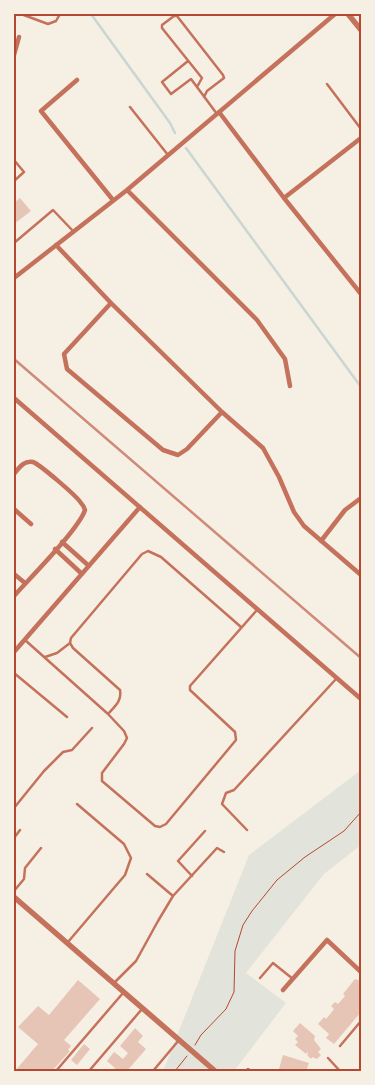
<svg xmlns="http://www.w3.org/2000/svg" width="375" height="1085" font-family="Jost,sans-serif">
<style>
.green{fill:#e2e4dc}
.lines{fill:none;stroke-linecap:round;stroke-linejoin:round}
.stream{stroke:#c9d6d2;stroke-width:2.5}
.building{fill:#e6c5b7}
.path{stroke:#b5482f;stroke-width:1}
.service{stroke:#c5725c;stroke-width:2.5}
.minor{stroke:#c5725c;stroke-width:4.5}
.tertiary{stroke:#c5725c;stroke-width:5.5}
.rail{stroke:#cf8b77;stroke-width:2.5}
.neatline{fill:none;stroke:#b5482f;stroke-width:2}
</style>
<rect width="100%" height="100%" fill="#f6efe4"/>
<path class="green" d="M361,770V845L324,874L246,973L286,1003L234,1071H163L249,855Z"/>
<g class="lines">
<path class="stream" d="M91,14L170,123L175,133
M186,148L361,387"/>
</g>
<path class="building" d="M20,198L31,211L14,224V203Z
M355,979L361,981V1012L334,1044L326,1038L329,1034L318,1024L324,1017L326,1019L331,1013L334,1009L331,1006L335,1002L338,1004L345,996L343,994Z
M78,980L100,999L64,1040L71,1046L68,1050L70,1051L52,1071H15L38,1044L18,1027L38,1006L49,1015Z
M300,1023L315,1036L314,1040L321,1049L318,1052L321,1055L317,1059L312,1057L311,1059L307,1055L308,1053L307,1052L306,1054L295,1045L298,1042L295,1039L298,1036L293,1031Z
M135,1028L143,1036L138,1042L146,1049L127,1071H113L115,1068L107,1061L114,1052L123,1059L128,1053L120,1046Z
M84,1044L90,1049L77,1065L71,1060Z
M283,1055L309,1063L306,1071H289L279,1069Z"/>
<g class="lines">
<path class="path" d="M195,1045L201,1035L226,1009L234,992L235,951L243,925L252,911L277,880L305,857L344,831L361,812
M175,1071L187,1056"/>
<path class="service" d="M21,14L48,24L56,21L60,14
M188,61L162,82L171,94L191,79L197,87
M327,84L361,129
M204,97L207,91L224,78L223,75L177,16H174L162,25V28L202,78L197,87L217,114
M130,107L168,155
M14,160L24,172L14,181
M14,243L53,210L73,231
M25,640L108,714L124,731L127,738L124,744L102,773V781L155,826L160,827L166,824L236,740L235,732L190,690V686L257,610
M70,643L73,648L120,690C122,701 115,706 108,714
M45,657L57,653L70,643L71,638L142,554L148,551L161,557L241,627
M14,673L67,717
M14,808L44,771L63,752L72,750L92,728
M247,830L222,804L226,793L234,790L336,679
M14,838L20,830
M192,876L178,861L205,831
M14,891L24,879L25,868L41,848
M173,896L217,848L224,852
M68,942L125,875L131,858L124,844L77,804
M260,978L273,963L293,979
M114,983L136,961L158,921L173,896L147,874
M340,1046L361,1021
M328,1058L340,1071
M56,1071L123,993
M89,1071L142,1009
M153,1071L179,1040
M246,1071L248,1069L252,1071"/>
<path class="minor" d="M14,55L19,37
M77,80L41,111L113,200
M219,112L284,198L361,294
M127,190L257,320L285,359L290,386
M284,198L361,138
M56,245L111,303L222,412L263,448L279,477L294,512L304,526L361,575
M14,278L127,190L335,14
M111,303L64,354L67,369L163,450L178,455L187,449L222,412
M14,398L361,699
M14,474C19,468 24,460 33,462C39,464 77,496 81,503C83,505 84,507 85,510C79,529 29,579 14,596
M14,509L31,524
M321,541L345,510L361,498
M62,542L89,566
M55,549L82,574
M14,574L25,583
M14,652L140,507
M283,990L327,940L361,972"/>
<path class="tertiary" d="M348,14L361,30
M14,897L215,1071"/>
<path class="rail" d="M14,359L361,658"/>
</g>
<rect width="375" height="1085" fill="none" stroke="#f6efe4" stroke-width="30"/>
<rect x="15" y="15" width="345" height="1055" class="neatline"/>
</svg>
